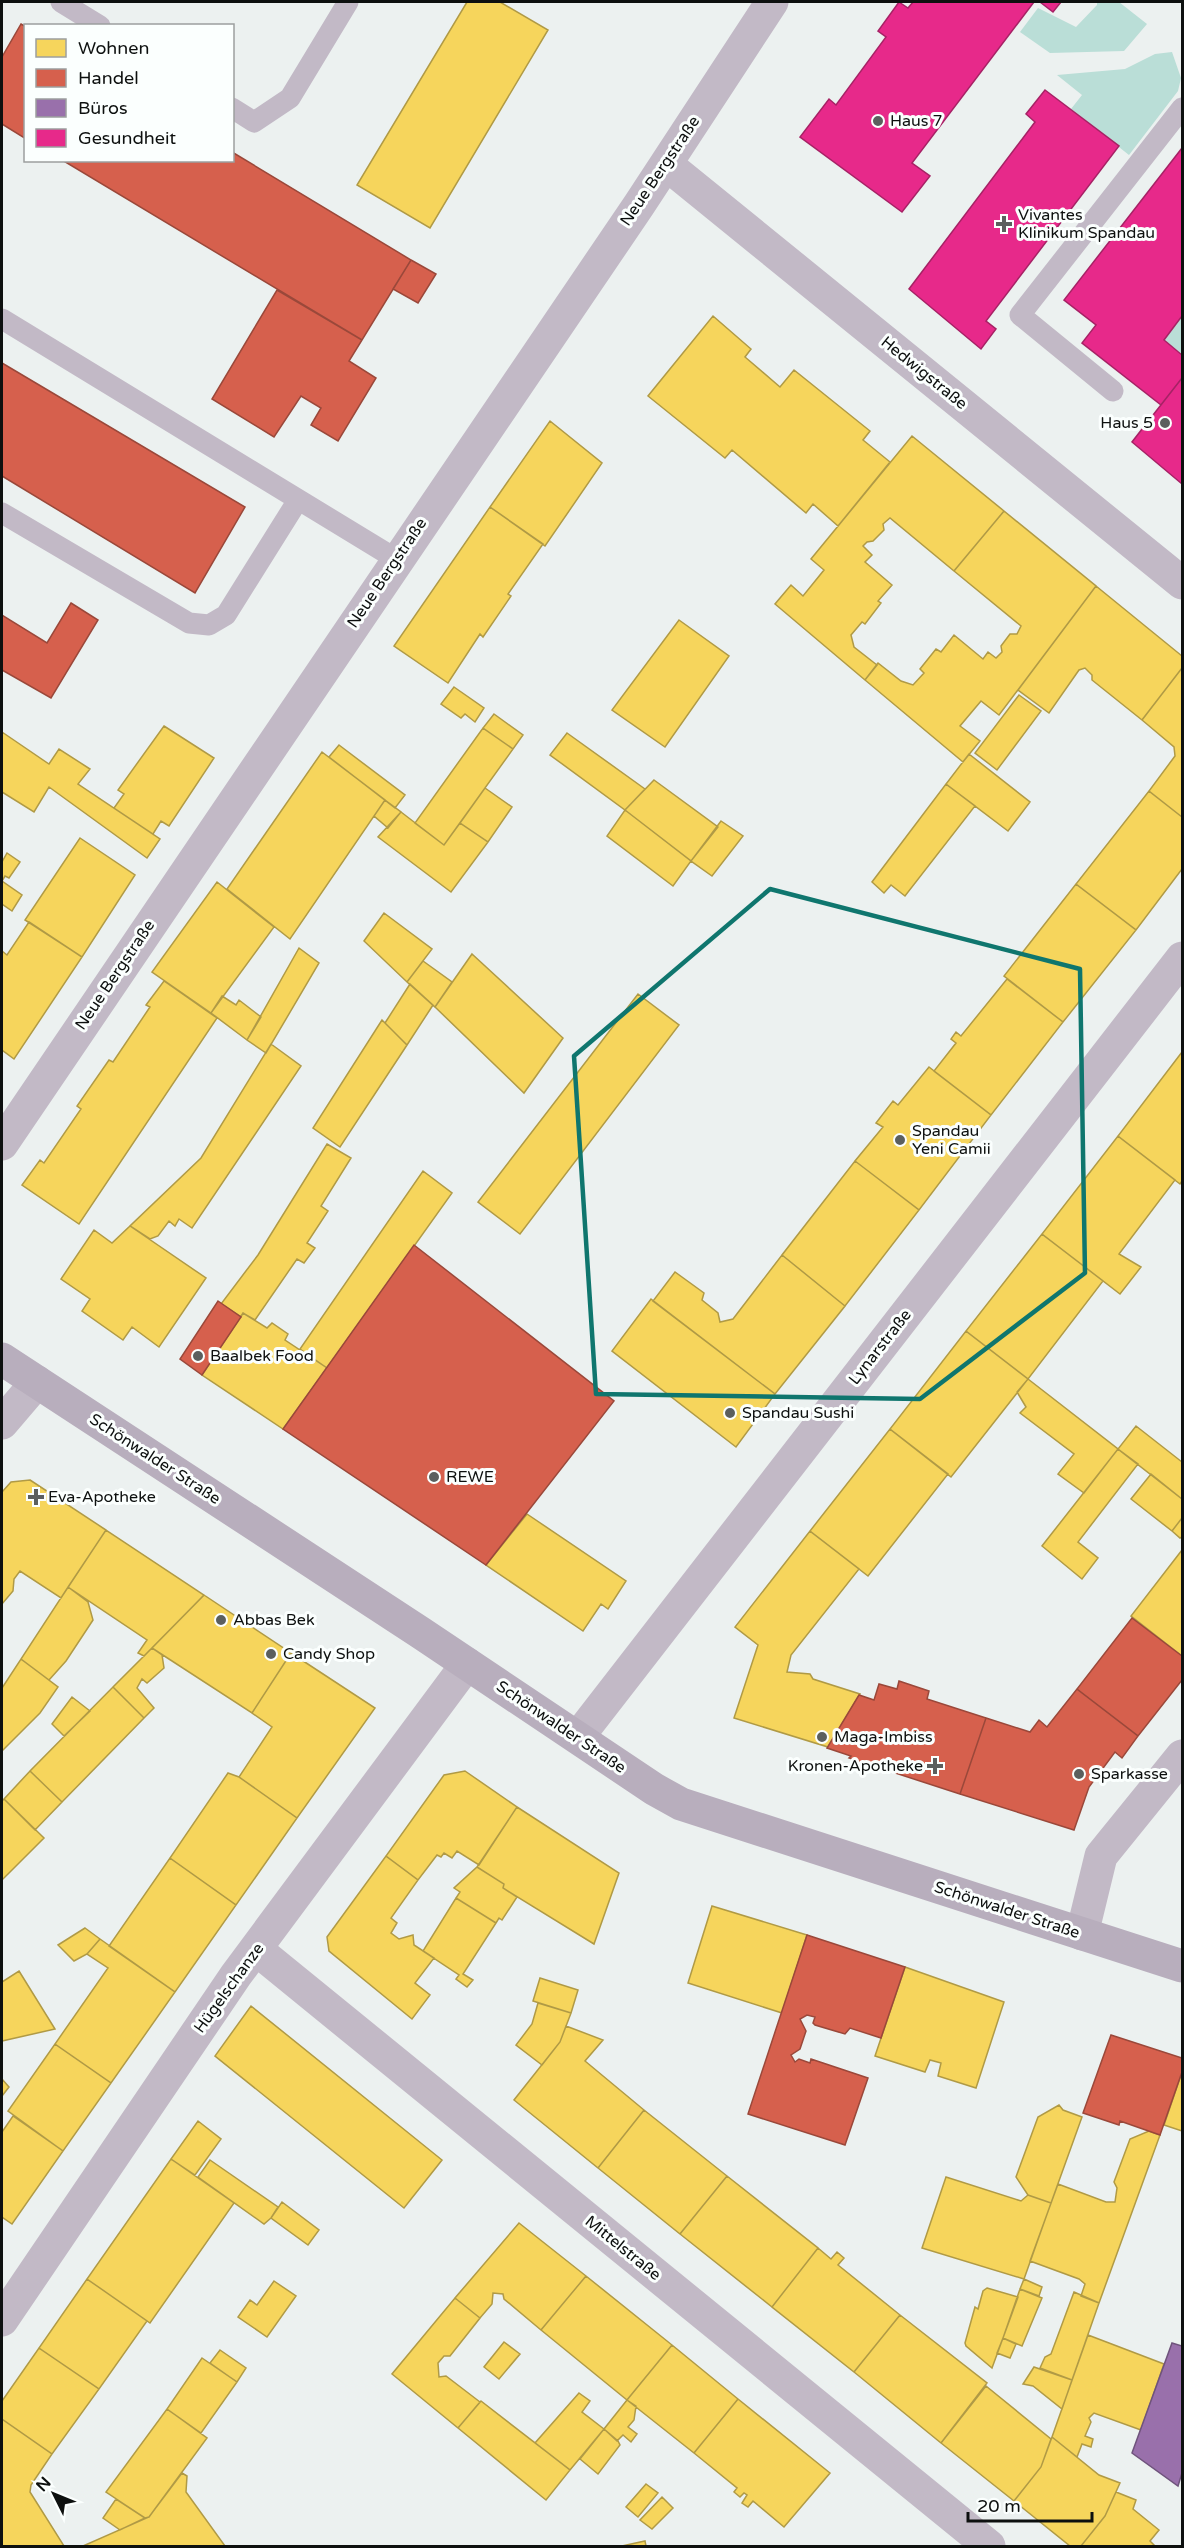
<svg xmlns="http://www.w3.org/2000/svg" width="1184" height="2548" font-family="'Varela Round',sans-serif">
<style>
.green{fill:#baded7}
.homes{fill:#f6d55c;stroke:#b09a45;stroke-width:1.5}
.shops{fill:#d6604d;stroke:#9a483a;stroke-width:1.5}
.offices{fill:#9970ab;stroke:#6f537c;stroke-width:1.5}
.health{fill:#e7298a;stroke:#a62265;stroke-width:1.5}
.lines{fill:none;stroke-linecap:round;stroke-linejoin:round}
.lane{stroke:#c2b9c6;stroke-width:21}
.street{stroke:#c2b9c6;stroke-width:33}
.secondary{stroke:#b8aebd;stroke-width:33}
.marked{fill:none;stroke:#0f766e;stroke-width:4.5;stroke-linejoin:round}
.poi-dot{fill:#5b5f5e;stroke:#fbfffe;stroke-width:2}
.labels{text-anchor:middle;dominant-baseline:central;stroke-width:6;stroke-linejoin:round;paint-order:stroke}
.poi-label{font-size:16px;fill:#0d100f;stroke:#fbfffe;text-anchor:start}
.street-label{font-size:16px;fill:#0d100f;stroke:#fbfffe}
</style>
<rect width="100%" height="100%" fill="#ecf1f0"/>
<path class="green" d="M1097,2H1119L1147,24L1124,51L1050,53L1020,32L1038,8L1076,27L1097,5Z
M1172,52L1181,78L1178,91L1129,155L1071,109L1082,95L1057,75L1125,69L1155,54Z
M1182,316V354L1164,340Z"/>
<path class="homes" d="M467,2H500L548,30L430,228L357,185Z
M713,316L751,349L745,357L780,387L794,370L870,431L863,440L890,462L838,526L813,504L806,513L732,450L725,458L648,396Z
M550,421L602,463L545,546L490,507Z
M912,436L1004,511L954,571L890,518L883,524L884,530L873,541L867,542L863,546L872,555L865,562L892,585L878,601L881,603L865,624L862,622L851,635L854,647L877,665L865,680L775,604L791,585L803,596L824,570L811,559Z
M490,507L543,544L508,594L511,596L483,637L480,634L448,683L394,646Z
M1004,511L1096,586L999,715L981,701L960,726L980,741L963,762L865,680L878,663L901,681L913,685L924,673L920,669L936,649L941,652L954,635L983,659L988,652L996,658L1002,652L1001,646L1010,634H1017L1021,626L954,571Z
M1096,586L1182,656V668L1142,720L1092,680V675L1085,668L1079,670L1049,713L1018,690Z
M679,620L729,656L665,747L612,710Z
M1182,668V817L1149,791L1175,756L1174,747L1142,720Z
M454,687L484,708L475,722L465,714L461,718L441,704Z
M1019,695L1041,711L997,770L975,753Z
M494,714L523,735L513,749L483,728Z
M164,726L214,758L169,826L161,821L153,834L114,808L124,794L118,790Z
M483,728L513,749L444,845L415,823Z
M2,732L49,764L59,749L90,769L78,784L160,839L147,858L49,787L34,812L2,792Z
M567,733L645,789L625,810L550,755Z
M339,745L405,795L395,808L329,757Z
M322,752L385,800L290,939L227,889Z
M969,754L1030,802L1008,831L946,784Z
M654,780L718,827L691,861L625,810Z
M946,784L975,806L905,896L891,885L884,893L872,882Z
M485,788L512,807L488,842L460,823Z
M1149,791L1182,817V869L1136,930L1076,884Z
M385,800L401,812L388,828L374,816Z
M625,810L691,861L673,886L607,836Z
M401,812L444,845L460,823L488,842L451,892L378,837Z
M721,821L743,836L712,876L691,861Z
M80,838L135,875L82,957L25,920Z
M7,853L20,862L9,878L5,876L2,881L22,895L12,911L2,904V862Z
M217,882L274,927L211,1013L152,972Z
M1076,884L1136,930L1063,1022L1004,976Z
M384,913L432,949L407,982L364,941Z
M29,922L82,957L14,1059L2,1050V951L7,955Z
M299,948L319,963L266,1053L247,1040Z
M472,954L563,1038L524,1093L435,1007Z
M423,961L452,982L435,1007L407,982Z
M1007,979L1063,1022L991,1115L934,1071L956,1043L951,1039L956,1032L961,1036Z
M164,981L217,1018L79,1224L22,1185L40,1160L44,1163L81,1109L77,1106L109,1060L113,1062L150,1007L146,1005Z
M410,984L433,1005L407,1045L385,1023Z
M638,994L679,1025L520,1234L478,1202Z
M222,996L236,1005L239,1000L261,1017L247,1040L211,1013Z
M382,1020L407,1045L340,1147L313,1128Z
M271,1044L301,1066L192,1228L179,1219L175,1226L169,1221L158,1236L150,1239L130,1226L201,1158Z
M1182,1052V1181L1180,1184L1118,1136Z
M929,1067L991,1115L919,1210L855,1161L883,1127L876,1123L893,1101L898,1105Z
M1118,1136L1175,1180L1119,1254L1141,1267L1120,1294L1042,1234Z
M327,1144L351,1158L321,1206L328,1211L307,1243L315,1248L304,1263L297,1259L255,1320L243,1313L241,1317L221,1304L258,1255Z
M855,1161L919,1210L845,1306L782,1255Z
M423,1171L452,1193L327,1368L300,1349Z
M130,1226L206,1278L159,1347L132,1327L123,1340L82,1311L90,1299L61,1279L94,1230L112,1243Z
M1042,1234L1103,1281L1028,1379L966,1331Z
M782,1255L845,1306L775,1394L653,1301L675,1272L704,1293L702,1300L718,1313L720,1322L733,1319Z
M651,1299L775,1394L736,1447L612,1351Z
M243,1313L267,1328L272,1323L288,1334L285,1340L327,1368L283,1429L202,1375Z
M966,1331L1028,1379L951,1477L890,1429Z
M1028,1379L1118,1449L1084,1493L1058,1474L1074,1454L1020,1413L1026,1407L1017,1392Z
M1136,1426L1182,1462V1499L1118,1449Z
M890,1429L948,1474L868,1576L810,1531Z
M1118,1449L1138,1464L1078,1542L1098,1558L1082,1579L1042,1546Z
M1151,1474L1182,1499V1518L1172,1531L1131,1499Z
M30,1480L106,1530L61,1598L20,1571L14,1579L13,1591L2,1604V1492L11,1482Z
M527,1514L626,1581L608,1609L601,1604L583,1631L486,1565Z
M1182,1518V1537L1180,1538L1172,1531Z
M106,1530L204,1595L144,1656L138,1653L147,1640L68,1587Z
M810,1531L859,1569L791,1655L787,1672L810,1674L813,1679L860,1694L828,1747L734,1718L758,1645L735,1627Z
M1182,1550V1656L1131,1616Z
M68,1587L88,1602L93,1620L66,1661L49,1680L21,1659Z
M204,1595L291,1653L252,1713L152,1648Z
M152,1648L162,1655L164,1668L147,1683L142,1679L137,1688L154,1708L144,1718L113,1687Z
M291,1653L375,1708L297,1818L239,1777L272,1727L252,1713Z
M21,1659L58,1687L40,1713L2,1751V1688Z
M113,1687L144,1718L62,1802L30,1771Z
M72,1697L90,1711L64,1736L52,1724Z
M30,1771L62,1802L35,1830L4,1799Z
M465,1771L517,1807L479,1865L457,1851L452,1858L444,1853L441,1857L437,1855L418,1880L386,1856L444,1775Z
M228,1773L239,1777L297,1818L236,1905L170,1858Z
M4,1799L44,1838L2,1880V1801Z
M517,1807L619,1873L594,1944L503,1888L504,1884L477,1867Z
M386,1856L418,1880L391,1918L397,1923L391,1933L399,1939L413,1935L414,1945L434,1958L415,1983L430,1995L412,2019L329,1951L327,1937Z
M170,1858L236,1905L175,1992L109,1946Z
M477,1867L504,1884L503,1888L517,1897L502,1920L499,1918L496,1923L456,1898L460,1892L454,1888Z
M456,1898L496,1923L463,1974L473,1980L467,1987L456,1979L459,1975L423,1951Z
M712,1906L807,1935L782,2013L688,1983Z
M85,1928L100,1939L87,1954L74,1961L58,1945Z
M100,1939L175,1992L111,2083L55,2044L108,1968L87,1954Z
M905,1967L1004,2002L976,2088L938,2076L941,2063L930,2060L925,2072L875,2056Z
M19,1971L55,2029L2,2041V1982Z
M540,1978L578,1990L571,2013L533,2001Z
M538,2003L571,2013L560,2042L542,2065L516,2045L532,2024Z
M251,2006L442,2160L404,2208L215,2056Z
M566,2026L603,2040L585,2061L644,2110L598,2168L514,2100L560,2042Z
M55,2044L111,2083L63,2151L8,2111Z
M1182,2072V2131L1164,2125Z
M2,2079L9,2087L2,2096Z
M1059,2105L1063,2110L1082,2117L1051,2203L1028,2195L1016,2177L1038,2117Z
M644,2110L727,2176L680,2234L598,2168Z
M13,2116L63,2151L12,2224L2,2217V2132Z
M198,2121L221,2139L195,2175L171,2159Z
M1149,2131L1160,2135L1099,2303L1081,2296L1085,2284L1079,2279L1030,2261L1058,2184L1106,2202H1115L1117,2188L1114,2182L1130,2139Z
M171,2159L234,2203L150,2323L87,2279Z
M210,2160L278,2207L271,2218L264,2224L198,2177Z
M727,2176L818,2248L772,2307L680,2234Z
M946,2177L1021,2201L1028,2195L1051,2203L1024,2279L922,2248Z
M282,2202L319,2230L308,2245L271,2218Z
M519,2223L586,2276L541,2330L504,2299L503,2294L493,2293L492,2304L480,2318L455,2298Z
M818,2248L831,2259L837,2252L844,2258L838,2265L900,2315L854,2372L772,2307Z
M586,2276L672,2345L627,2400L541,2330Z
M87,2279L147,2321L99,2389L39,2348Z
M1024,2279L1042,2287L1039,2296L1020,2289Z
M274,2281L296,2296L267,2337L238,2317L250,2300L257,2305Z
M987,2288L1018,2297L992,2368L966,2346L965,2343L975,2307L978,2309L983,2291Z
M1020,2289L1042,2298L1022,2346L1003,2338Z
M1074,2292L1099,2303L1072,2380L1040,2368L1045,2357L1051,2354Z
M455,2298L480,2318L450,2356H444L438,2363L439,2377L446,2376L480,2402L458,2428L392,2374Z
M900,2315L987,2383L941,2443L854,2372Z
M1088,2335L1164,2364L1141,2430L1094,2413L1089,2418L1091,2422L1085,2436L1093,2439L1091,2447L1082,2444L1077,2457L1052,2437Z
M1003,2338L1016,2344L1010,2358L997,2353Z
M504,2342L520,2354L499,2379L484,2367Z
M672,2345L738,2399L694,2453L627,2400Z
M39,2348L99,2389L52,2454L2,2419V2401Z
M220,2350L246,2368L237,2382L210,2363Z
M202,2358L237,2382L201,2433L167,2409Z
M1034,2367L1072,2380L1062,2409L1033,2386L1023,2384Z
M986,2386L1051,2439L1041,2467L1014,2501L941,2443Z
M579,2393L590,2401L582,2412L604,2429L570,2470L535,2443Z
M738,2399L830,2473L784,2527L753,2501L748,2507L742,2503L747,2495L744,2493L740,2497L734,2492L737,2488L694,2453Z
M627,2400L636,2406L634,2420L628,2427L637,2434L631,2442L623,2435L617,2441L604,2429Z
M481,2401L570,2470L546,2500L458,2428Z
M167,2409L207,2438L149,2517L145,2518L106,2492Z
M2,2419L52,2454L31,2485L30,2492L64,2546H2Z
M604,2429L618,2441L620,2445L598,2474L580,2459Z
M1052,2437L1099,2475L1120,2483L1105,2516L1081,2546H1070L1014,2501L1041,2467Z
M182,2473L187,2476L186,2492L225,2546H83L149,2517Z
M646,2484L658,2493L638,2517L626,2507Z
M1116,2492L1136,2500L1133,2509L1159,2530L1150,2541L1155,2546H1081L1105,2516Z
M662,2497L673,2508L652,2529L640,2520Z
M116,2499L145,2518L120,2530L103,2518Z
M645,2541L646,2546H622Z"/>
<path class="shops" d="M21,24L26,27V139L2,124V57Z
M232,152L411,260L362,340L62,160H232Z
M411,260L436,274L418,303L393,289Z
M277,290L362,340L349,361L376,378L338,441L311,425L321,408L301,396L274,437L212,399Z
M2,363L245,507L195,593L2,476Z
M71,603L98,620L51,698L2,670V615L47,643Z
M414,1245L614,1401L486,1565L283,1429Z
M218,1301L241,1317L202,1375L180,1359Z
M1132,1618L1182,1656V1680L1138,1736L1077,1689Z
M899,1681L929,1691L927,1699L986,1718L960,1794L849,1758L851,1756L827,1748L859,1695L874,1700L879,1684L897,1689Z
M1077,1689L1138,1736L1122,1758L1115,1752L1089,1787L1074,1830L960,1794L986,1718L1030,1732L1039,1720L1047,1727Z
M807,1935L905,1967L881,2038L850,2028L845,2034L815,2025L813,2023L815,2017L807,2015L800,2019L806,2031L800,2049L791,2055L795,2062L799,2059L810,2063L811,2059L868,2078L845,2145L748,2114Z
M1111,2035L1182,2058V2072L1160,2135L1120,2121L1119,2125L1083,2113Z"/>
<path class="offices" d="M1172,2343L1182,2346V2473L1178,2486L1132,2453Z"/>
<path class="health" d="M899,2L908,8L913,2H1034L912,163L930,176L902,212L800,137L829,99L836,105L886,37L878,31Z
M1040,2H1061L1053,12Z
M1045,90L1119,146L986,321L996,329L981,349L909,289L1035,122L1026,114Z
M1182,148V316L1164,340L1182,355V378L1161,405L1082,343L1096,325L1064,300Z
M1182,378V484L1132,442Z"/>
<g class="lines">
<path class="lane" d="M61,2L100,26
M232,108L254,122L290,98L348,2
M2,319L396,559
M1113,391L1020,315L1182,108
M2,513L189,623L209,625L226,615L298,500"/>
<path class="street" d="M666,164L1182,583
M2,1144L639,205L772,2
M2,1423L37,1382
M578,1737L1182,958
M1082,1934L1101,1856L1182,1756
M257,1950L989,2546
M2,2320L236,1975L467,1664"/>
<path class="secondary" d="M2,1359L421,1633L654,1789L681,1804L1182,1966"/>
</g>
<path class="marked" d="M770,889L1080,969L1085,1273L920,1399L596,1394L574,1056Z"/>
<g class="poi-dot">
<circle cx="878" cy="121" r="6"/>
<path d="M1001 215h6v6h6v6h-6v6h-6v-6h-6v-6h6z"/>
<circle cx="1165" cy="423" r="6"/>
<circle cx="900" cy="1140" r="6"/>
<circle cx="198" cy="1356" r="6"/>
<circle cx="730" cy="1413" r="6"/>
<circle cx="434" cy="1477" r="6"/>
<path d="M33 1488h6v6h6v6h-6v6h-6v-6h-6v-6h6z"/>
<circle cx="221" cy="1620" r="6"/>
<circle cx="271" cy="1654" r="6"/>
<circle cx="822" cy="1737" r="6"/>
<path d="M932 1757h6v6h6v6h-6v6h-6v-6h-6v-6h6z"/>
<circle cx="1079" cy="1774" r="6"/>
</g>
<g class="labels">
<g class="poi-label">
<text x="890" y="121">Haus 7</text>
<text x="1018" y="215">Vivantes<tspan x="1018" dy="18">Klinikum Spandau</tspan></text>
<text x="1153" y="423" text-anchor="end">Haus 5</text>
<text x="912" y="1131">Spandau<tspan x="912" dy="18">Yeni Camii</tspan></text>
<text x="210" y="1356">Baalbek Food</text>
<text x="742" y="1413">Spandau Sushi</text>
<text x="446" y="1477">REWE</text>
<text x="48" y="1497">Eva-Apotheke</text>
<text x="233" y="1620">Abbas Bek</text>
<text x="283" y="1654">Candy Shop</text>
<text x="834" y="1737">Maga-Imbiss</text>
<text x="923" y="1766" text-anchor="end">Kronen-Apotheke</text>
<text x="1091" y="1774">Sparkasse</text>
</g>
<g class="street-label">
<text transform="translate(660 171) rotate(-56)">Neue Bergstraße</text>
<text transform="translate(924 373) rotate(39)">Hedwigstraße</text>
<text transform="translate(387 573) rotate(-56)">Neue Bergstraße</text>
<text transform="translate(115 975) rotate(-56)">Neue Bergstraße</text>
<text transform="translate(880 1347) rotate(-52)">Lynarstraße</text>
<text transform="translate(155 1459) rotate(33)">Schönwalder Straße</text>
<text transform="translate(561 1727) rotate(34)">Schönwalder Straße</text>
<text transform="translate(1007 1910) rotate(18)">Schönwalder Straße</text>
<text transform="translate(229 1988) rotate(-54)">Hügelschanze</text>
<text transform="translate(623 2248) rotate(39)">Mittelstraße</text>
</g>
</g>
<rect width="1184" height="2548" fill="none" stroke="#0d100f" stroke-width="6"/>
<rect x="24" y="24" width="210" height="138" fill="#fbfffe" stroke="#9c9f9e" stroke-width="1.5"/>
<rect x="36" y="39" width="30" height="18" fill="#f6d55c" stroke="#9c9f9e" stroke-width="1.5"/>
<text x="78" y="54" font-size="18" fill="#0d100f">Wohnen</text>
<rect x="36" y="69" width="30" height="18" fill="#d6604d" stroke="#9c9f9e" stroke-width="1.5"/>
<text x="78" y="84" font-size="18" fill="#0d100f">Handel</text>
<rect x="36" y="99" width="30" height="18" fill="#9970ab" stroke="#9c9f9e" stroke-width="1.5"/>
<text x="78" y="114" font-size="18" fill="#0d100f">Büros</text>
<rect x="36" y="129" width="30" height="18" fill="#e7298a" stroke="#9c9f9e" stroke-width="1.5"/>
<text x="78" y="144" font-size="18" fill="#0d100f">Gesundheit</text>
<g transform="translate(54 2494) rotate(313)" stroke="#fbfffe" stroke-width="4.5" paint-order="stroke">
<path d="M0-4.5L10 22L0 15L-10 22Z" fill="#0d100f"/>
<text y="-9" font-size="16" font-weight="bold" text-anchor="middle" fill="#0d100f">N</text>
</g>
<path d="M968 2512v9h124v-9" fill="none" stroke="#0d100f" stroke-width="3"/>
<text x="977" y="2512" font-size="18" fill="#0d100f" stroke="#fbfffe" stroke-width="4.5" paint-order="stroke">20 m</text>
</svg>
